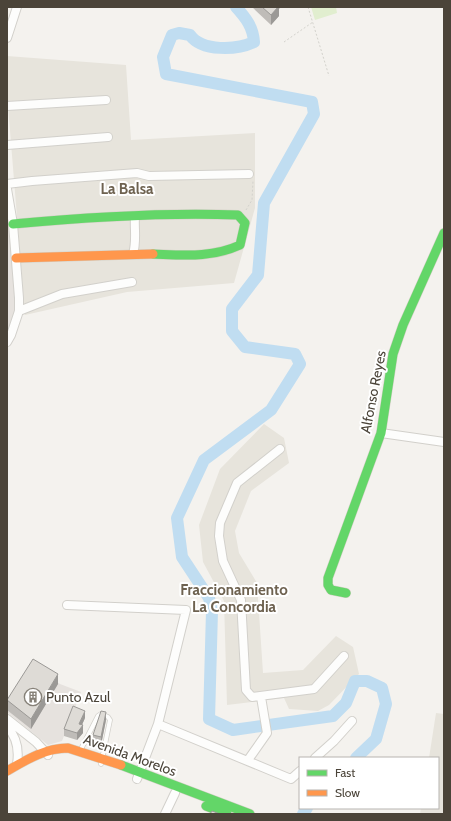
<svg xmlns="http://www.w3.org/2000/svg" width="451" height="821" font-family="Cabin,sans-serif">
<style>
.residential{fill:#e7e4dc}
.industrial{fill:#e6e2de}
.green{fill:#e1eecf}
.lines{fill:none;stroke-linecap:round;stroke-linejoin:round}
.river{stroke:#c0ddf1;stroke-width:12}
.lane-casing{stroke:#d2d0cb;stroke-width:5.5}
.street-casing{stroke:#d2d0cb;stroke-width:10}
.fast-casing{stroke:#d3cfc5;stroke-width:10}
.slow-casing{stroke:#d3cfc5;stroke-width:10}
.path{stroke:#d3d2cc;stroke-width:1;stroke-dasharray:2 2;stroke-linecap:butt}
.lane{stroke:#fdfdfc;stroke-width:4}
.street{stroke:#fdfdfc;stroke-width:8}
.fast{stroke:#63d668;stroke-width:9}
.slow{stroke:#ff974d;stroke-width:9}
.wall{fill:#bfbcb8}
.shaded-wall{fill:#9b9996}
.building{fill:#dedbd6;stroke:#9b9996}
.labels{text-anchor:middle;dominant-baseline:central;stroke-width:4;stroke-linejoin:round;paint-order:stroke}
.street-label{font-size:14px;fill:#4b4439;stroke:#fff}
.poi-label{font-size:14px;fill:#4b4439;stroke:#fff;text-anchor:start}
.neighbourhood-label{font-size:15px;font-weight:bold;fill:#6e6250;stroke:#fff}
</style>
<rect width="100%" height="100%" fill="#f4f2ee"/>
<path class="residential" d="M7,56L126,65L131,140L255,133V208L234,283L127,292L25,315L7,94Z
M264,424L284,438L289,463L251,491L235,531L239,553L257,583L263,673L303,670L336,636L353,647L359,674L329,705L318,711L289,709L284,698L227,705L224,601L203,562L199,525L220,469Z
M436,713L444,714V814H420L421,808H438V758H429Z"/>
<path class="industrial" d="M7,212L17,307L7,334Z
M33,667L60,684L81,692L62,741L48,745L7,712V707Z"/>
<path class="green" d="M311,7H336L337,13L315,20Z"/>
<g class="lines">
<path class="river" d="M236,7C246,18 253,27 254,42C237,50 202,52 190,35L179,33L172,35L163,57L166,74L312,102L314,114L264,203L258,275L232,309V331L245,347L295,354L300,364L271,410L204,460L177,518L182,557L209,598L212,611L209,719L233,730L333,716L346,703L355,681H367L382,688L386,704L376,739L356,758
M303,814L307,808"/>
<defs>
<path id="lane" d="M80,751L98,716L101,714L108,717L110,720L101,764"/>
<path id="street" d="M7,38L17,7
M7,106L106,100
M7,145L108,137
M7,184L32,181L137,173L149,176L249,174
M7,189L13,224L19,298V311L11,335L7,342
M133,254C137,241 134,229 135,216
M19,311L62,294L132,282
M381,433L444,442
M280,449L237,483L220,523L219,536L223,561L241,600L246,690L252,697L314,689L344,656
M67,605L186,610L158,724L137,779
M7,719L36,742L48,755
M158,724L291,779L300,771
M7,727C17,737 19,751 17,764
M315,758L334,741L352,721
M248,760L267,733L261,697
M165,814L175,793"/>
<path id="fast" d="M13,224C88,217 163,212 238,215L245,223L240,245C212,258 183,255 153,254
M346,593L331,590L328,585V578L381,433L393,354L403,325L444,233
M121,765L250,814
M206,806L227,814"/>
<path id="slow" d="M16,258L153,254
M7,771C26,760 45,748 68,748L121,765"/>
</defs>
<use href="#lane" class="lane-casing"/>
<use href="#street" class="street-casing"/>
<use href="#fast" class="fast-casing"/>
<use href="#slow" class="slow-casing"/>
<path class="path" d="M308,7L329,76
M284,42L313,22
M246,210L252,200L253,181"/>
<use href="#lane" class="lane"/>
<use href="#street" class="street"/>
<use href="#fast" class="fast"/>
<use href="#slow" class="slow"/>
</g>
<path class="wall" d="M252,7H280L279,9V16L271,25Z
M58,684L31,729L7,710V700Z
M85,718L82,725L83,733L77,740L64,736V729Z
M106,720L101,745L93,742V735Z"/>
<path class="shaded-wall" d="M275,7H280L279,9V16L271,25V15Z
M58,674V684L31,729V719Z
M85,711V718L80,729L83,725V733L77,740V733L79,724Z
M106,712V720L101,745V737Z"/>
<path class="building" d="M262,7H278L271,15Z
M33,659L58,674L31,719L7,700Z
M73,706L85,711L79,724L83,725L77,733L64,729Z
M101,711L106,712L101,737L93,735Z
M212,811L220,814H210Z"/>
<defs>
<symbol id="building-ring" viewBox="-11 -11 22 22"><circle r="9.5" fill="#fff" stroke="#868178" stroke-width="1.5"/><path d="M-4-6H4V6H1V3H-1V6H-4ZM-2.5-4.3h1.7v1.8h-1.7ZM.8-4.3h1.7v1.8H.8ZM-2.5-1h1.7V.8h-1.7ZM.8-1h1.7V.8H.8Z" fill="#868178"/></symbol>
</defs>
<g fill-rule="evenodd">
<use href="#building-ring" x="23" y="687" width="20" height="20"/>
</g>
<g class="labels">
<g class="street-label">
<text transform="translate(373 392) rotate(-79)">Alfonso Reyes</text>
<text transform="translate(130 755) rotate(20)">Avenida Morelos</text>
</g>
<g class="poi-label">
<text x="46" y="697">Punto Azul</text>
</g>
<g class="neighbourhood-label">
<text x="127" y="189">La Balsa</text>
<text x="234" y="590">Fraccionamiento<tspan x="234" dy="17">La Concordia</tspan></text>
</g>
</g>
<rect width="451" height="821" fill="none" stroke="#4b4439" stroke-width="16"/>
<rect x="299" y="757" width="140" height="52" fill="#ffffff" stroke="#b7b4b0"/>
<rect x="307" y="770" width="20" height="6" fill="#63d668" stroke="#b7b4b0"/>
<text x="335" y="777" font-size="12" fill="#4b4439">Fast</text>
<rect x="307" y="790" width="20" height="6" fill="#ff974d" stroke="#b7b4b0"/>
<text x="335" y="797" font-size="12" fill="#4b4439">Slow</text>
</svg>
